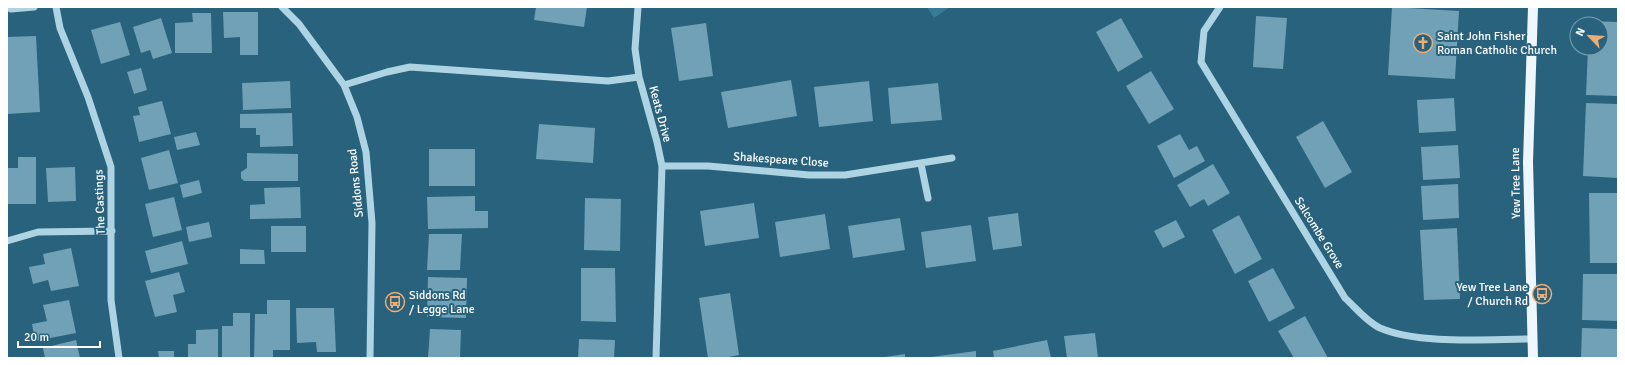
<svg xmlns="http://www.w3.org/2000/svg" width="1625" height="365" font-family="Signika,sans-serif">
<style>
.green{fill:#397c98}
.building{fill:#70a1b6}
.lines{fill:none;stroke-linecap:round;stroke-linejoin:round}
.minor{stroke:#aed4e4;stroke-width:7}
.major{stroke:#eef7fd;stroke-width:10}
.labels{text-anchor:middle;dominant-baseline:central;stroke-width:4;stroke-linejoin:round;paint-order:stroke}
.poi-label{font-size:12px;fill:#fff;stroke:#28627d;text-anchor:start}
.street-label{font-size:12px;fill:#fff;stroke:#28627d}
</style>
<rect width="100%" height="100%" fill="#28627d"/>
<path class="green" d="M927,7H950L934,18Z"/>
<path class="building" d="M536,7H587L584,27L534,20Z
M1392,7L1459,11L1455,79L1388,75Z
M223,12H258V55H240V37L224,38Z
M192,13H211L212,53H175V23L193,22Z
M1256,16L1287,18L1283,69L1253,67Z
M161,18L172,53L153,59L150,50L141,53L133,27Z
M1121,18L1143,57L1118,72L1096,32Z
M1589,21L1618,22V96L1586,95L1588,48H1601V24H1589Z
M120,22L130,55L101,64L91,30Z
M706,23L713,76L679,81L671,28Z
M36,36L40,112L7,114V37Z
M141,68L147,90L134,94L127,72Z
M1151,71L1174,109L1149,124L1126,86Z
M791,80L797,116L728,128L721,92Z
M290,81L291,108L243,110L242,83Z
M869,81L873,121L819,127L814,87Z
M938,83L942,120L891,124L888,88Z
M1454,98L1456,131L1419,133L1417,100Z
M162,101L171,134L139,142L133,116L140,115L138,107Z
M1586,103L1618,104V178L1583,176Z
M292,113L293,146L260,147V135H256V128H240V114Z
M1323,121L1352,172L1325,188L1296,137Z
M539,124L595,128L593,163L536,159Z
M196,132L200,145L177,150L174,137Z
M1180,134L1189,150L1197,146L1205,161L1174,178L1157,146Z
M1458,145L1460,178L1423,180L1421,147Z
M429,149H475V186H429Z
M169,150L178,183L149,190L141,158Z
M247,153L298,154V181H244L241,178V172L247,168Z
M18,157H36V204H7V168H18Z
M1213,164L1230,193L1208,206L1204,199L1190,207L1177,185Z
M75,167L76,201L48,202L46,168Z
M199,180L202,193L183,198L180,185Z
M1458,184L1459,218L1423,220L1421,186Z
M300,187L301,218L250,219V205L265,204L264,188Z
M1589,193H1618V263H1590Z
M475,196V211H488V228L428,229L427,197Z
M174,197L182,230L153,237L145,204Z
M585,198L621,199L620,251L584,250Z
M754,203L759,238L705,246L700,211Z
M1018,213L1022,246L993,250L988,217Z
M825,214L830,249L780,257L775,222Z
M1239,215L1262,259L1235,274L1212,230Z
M900,218L905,250L853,258L848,226Z
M1176,220L1185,237L1163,248L1154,231Z
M209,222L212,237L189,242L186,227Z
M971,225L976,261L926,268L921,232Z
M271,226H306V252H271Z
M1457,228L1460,299L1424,300L1420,230Z
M429,234H462L460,270H427Z
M182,241L188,264L151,273L145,251Z
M71,248L79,286L51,291L48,280L33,284L29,267L45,264L43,254Z
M240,249L264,250L265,264H240Z
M581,268H615L616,322L581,321Z
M1273,268L1295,308L1269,322L1248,281Z
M179,272L185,292L173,295L177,312L155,317L145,281Z
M1583,274H1618V321L1582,320Z
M428,277L467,278L466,318L427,317Z
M730,293L739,355L723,358H708L699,298Z
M69,300L76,333L35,341L32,324L47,321L43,305Z
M267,300H290V350H273V358H254L255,314H267Z
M296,308H334L336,352H317L316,342L297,343Z
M233,313H250V358H222V326H233Z
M1305,316L1328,358H1294L1278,331Z
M1582,328L1618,329V358H1581Z
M218,329V358H188V344H196V330Z
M430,329L461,330L460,358H428Z
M1095,333L1098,358H1067L1064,336Z
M579,339L615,340L614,358H578Z
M76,340L80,358H45L43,348Z
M1047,340L1051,358H994L993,351Z
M158,351H174V358H159Z
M976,351V358H931V357Z
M905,354V358H885V357Z"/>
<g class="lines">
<path class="minor" d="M56,7L60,28L88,97L111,167V300L119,358
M282,7L299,24L344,85L357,117L366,152L372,223L370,358
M638,7L635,49L639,77L657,142L662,166L656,358
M1220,7L1204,31L1201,62L1345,298C1356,308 1367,322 1380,328C1420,345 1488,339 1532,339
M11,9L34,7
M344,85L387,72L410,67L608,81L639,77
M921,164L928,198
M662,166H708L809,175H845L952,158
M7,241L38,232L112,231"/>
<path class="major" d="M1533,358L1528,162L1533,7"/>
</g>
<defs>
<symbol id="church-ring" viewBox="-11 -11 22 22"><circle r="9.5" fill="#28627d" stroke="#ecac75" stroke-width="1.5"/><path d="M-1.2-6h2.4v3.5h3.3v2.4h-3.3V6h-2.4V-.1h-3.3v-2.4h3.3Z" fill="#ecac75"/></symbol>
<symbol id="bus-ring" viewBox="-11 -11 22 22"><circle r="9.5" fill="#28627d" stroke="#ecac75" stroke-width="1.5"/><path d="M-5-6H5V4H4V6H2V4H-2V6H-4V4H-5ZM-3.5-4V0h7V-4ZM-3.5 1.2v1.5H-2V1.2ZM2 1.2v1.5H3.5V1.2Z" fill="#ecac75"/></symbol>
</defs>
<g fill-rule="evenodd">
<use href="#church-ring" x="1412" y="32" width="22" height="22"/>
<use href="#bus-ring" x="1531" y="283" width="22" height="22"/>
<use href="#bus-ring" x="384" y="291" width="22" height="22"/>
</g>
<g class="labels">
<g class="poi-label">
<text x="1437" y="36">Saint John Fisher<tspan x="1437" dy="14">Roman Catholic Church</tspan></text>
<text x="1528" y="287" text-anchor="end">Yew Tree Lane<tspan x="1528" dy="14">/ Church Rd</tspan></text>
<text x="409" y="295">Siddons Rd<tspan x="409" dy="14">/ Legge Lane</tspan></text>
</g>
<g class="street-label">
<text transform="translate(660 114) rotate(75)">Keats Drive</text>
<text transform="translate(781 160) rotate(4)">Shakespeare Close</text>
<text transform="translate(356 183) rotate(-96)">Siddons Road</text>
<text transform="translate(1516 183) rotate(-91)">Yew Tree Lane</text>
<text transform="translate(100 202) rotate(-92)">The Castings</text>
<text transform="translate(1319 233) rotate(58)">Salcombe Grove</text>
</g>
</g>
<rect width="1625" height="365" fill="none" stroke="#ffffff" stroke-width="16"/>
<g transform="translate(1589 36) rotate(295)"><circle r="19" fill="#28627d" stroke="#7ea1b1"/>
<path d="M0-3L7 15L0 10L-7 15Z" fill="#ecac75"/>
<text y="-6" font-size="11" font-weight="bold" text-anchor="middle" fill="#ffffff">N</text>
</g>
<path d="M18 341v6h82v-6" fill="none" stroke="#ffffff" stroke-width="2"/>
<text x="24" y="341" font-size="12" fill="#ffffff" stroke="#28627d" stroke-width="3" paint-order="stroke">20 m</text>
</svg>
